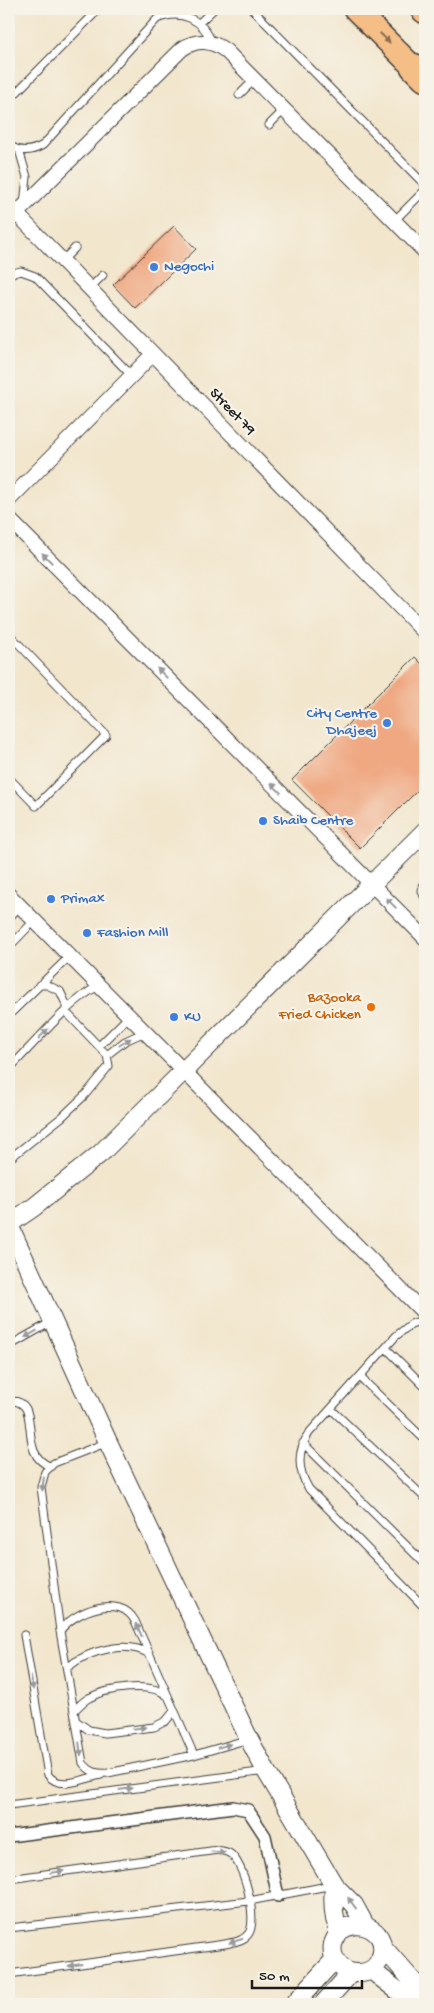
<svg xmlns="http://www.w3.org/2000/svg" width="434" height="2013" font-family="'Gochi Hand',sans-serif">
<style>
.building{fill:#efa882}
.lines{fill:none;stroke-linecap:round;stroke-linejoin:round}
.service-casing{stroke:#3c3a37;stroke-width:9}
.pedestrian-casing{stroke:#3c3a37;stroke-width:14}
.minor-casing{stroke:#3c3a37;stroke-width:16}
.tertiary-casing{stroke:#3c3a37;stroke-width:20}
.primary-casing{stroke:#3c3a37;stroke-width:25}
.motorway-casing{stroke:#3c3a37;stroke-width:29}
.service{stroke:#fff;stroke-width:7}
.pedestrian{stroke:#fff;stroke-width:11}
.minor{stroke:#fff;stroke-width:14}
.tertiary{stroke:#fff;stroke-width:18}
.primary{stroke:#f6be87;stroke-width:22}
.motorway{stroke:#f6be87;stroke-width:26}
.oneway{fill:#896d52}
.oneway2{fill:#999}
.shop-dot{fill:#3f7fe0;stroke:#f7f3e8;stroke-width:2}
.food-dot{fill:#e8710a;stroke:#f7f3e8;stroke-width:2}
.labels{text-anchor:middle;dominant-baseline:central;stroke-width:4.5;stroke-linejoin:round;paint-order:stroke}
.shop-label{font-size:15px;fill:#366cbe;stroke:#f7f3e8;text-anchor:start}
.street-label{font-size:15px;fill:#1c1c1c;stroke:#f7f3e8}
.food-label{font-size:15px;fill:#c56008;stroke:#f7f3e8;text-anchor:end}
</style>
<rect width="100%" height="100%" fill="#f7f3e8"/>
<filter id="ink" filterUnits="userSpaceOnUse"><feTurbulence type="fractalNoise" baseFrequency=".02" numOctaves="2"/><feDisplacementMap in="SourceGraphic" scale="10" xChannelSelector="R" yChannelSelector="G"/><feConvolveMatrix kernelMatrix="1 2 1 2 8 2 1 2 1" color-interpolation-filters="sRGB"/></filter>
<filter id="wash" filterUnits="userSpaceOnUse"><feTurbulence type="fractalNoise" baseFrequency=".0096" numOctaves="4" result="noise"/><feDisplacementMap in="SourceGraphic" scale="20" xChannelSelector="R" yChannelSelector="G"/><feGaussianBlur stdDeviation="1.12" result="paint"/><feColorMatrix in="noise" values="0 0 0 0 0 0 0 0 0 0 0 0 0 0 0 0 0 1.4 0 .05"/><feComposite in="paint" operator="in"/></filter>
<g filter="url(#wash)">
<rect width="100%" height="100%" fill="#f2e6cd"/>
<g id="blocks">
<path class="building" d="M174,226L196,249L135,308L113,285Z
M415,657L425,667V783L360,848L292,780Z"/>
</g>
</g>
<g filter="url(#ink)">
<use href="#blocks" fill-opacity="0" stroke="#3c3a37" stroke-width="1"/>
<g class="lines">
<defs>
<path id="service" d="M252,9L425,185
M199,23L214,9
M239,95L254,80
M9,100L99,9
M269,125L284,110
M9,145C20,153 31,152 43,145L157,19C181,9 203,19 212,43
M19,150L27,177L24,204
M394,221L425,190
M62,261L75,248
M9,274L21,271L35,276L132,376
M89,289L103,275
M9,634L106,735L36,806L9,778
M425,877L422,891L425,899
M9,918L20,906
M9,947L34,921
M9,1015L70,956
M99,1046L129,1016
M107,1055L125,1041L145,1032
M9,1069C32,1046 72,998 99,986
M9,1159L62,1117L85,1095L109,1066L107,1055L66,1012V1004L60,991L47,985H39
M425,1319L411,1324L396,1336L309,1433C297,1452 297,1469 309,1489L425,1608
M9,1346L53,1321
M386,1348L425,1387
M360,1377L425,1440
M9,1401C45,1398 15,1454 50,1466
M331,1409L425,1498
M108,1442L54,1463L45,1472L41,1487L60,1631L83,1763C90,1772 97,1774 108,1773L194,1755L249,1739
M303,1443L425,1564
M60,1631C74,1611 120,1593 135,1621L194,1755
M24,1635L48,1775C60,1791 85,1778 101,1775
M67,1668C86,1651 128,1639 150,1655
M74,1711C79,1706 83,1701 89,1698C106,1688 151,1682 166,1695
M76,1721L89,1730L105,1733L154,1727L166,1721L174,1711
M9,1805L266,1771
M9,1879L218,1850C221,1851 226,1851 229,1853C244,1861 258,1919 249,1933C244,1941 234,1942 225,1944L9,1974
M9,1928L249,1901L333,1885"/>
<path id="pedestrian" d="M9,1836L233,1807L248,1810L265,1836L278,1896"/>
<path id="minor" d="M16,213L425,633
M9,221L182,49C197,39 211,40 226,51L425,252
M9,500L153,354
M9,519L425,938
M9,895L425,1314"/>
<path id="tertiary" d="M9,1224L34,1207L101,1153L425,831
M9,1225L108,1442L249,1739L266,1771L334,1885L354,1905L365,1925
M334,1885C333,1896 333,1908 335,1919C336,1923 338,1926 338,1930C339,1935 334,1939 333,1944C330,1960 343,1974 359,1973C369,1973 377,1967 380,1959C391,1932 359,1915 339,1932
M382,1946L425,1995
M371,1970L415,2004
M294,2004L335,1959
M323,2004L351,1973"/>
<path id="primary" d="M355,9L425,79"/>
<path id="motorway" d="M424,9L425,10
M414,67L425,78"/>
</defs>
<use href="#service" class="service-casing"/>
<use href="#pedestrian" class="pedestrian-casing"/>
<use href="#minor" class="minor-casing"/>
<use href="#tertiary" class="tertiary-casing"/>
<use href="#primary" class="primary-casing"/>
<use href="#motorway" class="motorway-casing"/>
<use href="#service" class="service"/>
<use href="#pedestrian" class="pedestrian"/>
<use href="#minor" class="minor"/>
<use href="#tertiary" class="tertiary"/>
<use href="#primary" class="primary"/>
<use href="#motorway" class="motorway"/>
</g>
<defs><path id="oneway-solid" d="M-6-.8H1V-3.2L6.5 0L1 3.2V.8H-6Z" transform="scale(1.25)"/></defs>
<use class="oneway" href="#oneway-solid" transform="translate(385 38) rotate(45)"/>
<g class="oneway2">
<use href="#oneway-solid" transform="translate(47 558) rotate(-135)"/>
<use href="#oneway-solid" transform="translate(162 673) rotate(-135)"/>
<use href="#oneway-solid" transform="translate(276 788) rotate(-135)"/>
<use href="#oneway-solid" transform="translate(391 903) rotate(-135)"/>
<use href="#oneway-solid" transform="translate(43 1034) rotate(-45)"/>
<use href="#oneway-solid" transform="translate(125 1042) rotate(-32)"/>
<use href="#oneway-solid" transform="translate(31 1334) rotate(151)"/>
<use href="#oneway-solid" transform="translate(43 1484) rotate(97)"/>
<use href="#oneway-solid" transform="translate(139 1630) rotate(-113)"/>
<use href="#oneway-solid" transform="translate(32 1683) rotate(81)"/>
<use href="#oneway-solid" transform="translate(139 1728) rotate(-7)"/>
<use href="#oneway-solid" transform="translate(224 1746) rotate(-16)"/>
<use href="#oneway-solid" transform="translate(80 1749) rotate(83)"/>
<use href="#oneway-solid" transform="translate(126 1789) rotate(-7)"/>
<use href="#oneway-solid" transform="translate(218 1852) rotate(3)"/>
<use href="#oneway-solid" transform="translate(57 1872) rotate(-8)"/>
<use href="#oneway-solid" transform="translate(352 1903) rotate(-126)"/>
<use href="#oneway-solid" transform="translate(236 1941) rotate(162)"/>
<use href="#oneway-solid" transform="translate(75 1965) rotate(172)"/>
</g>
</g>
<g class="shop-dot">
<circle cx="154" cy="267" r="5"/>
<circle cx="387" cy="723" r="5"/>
<circle cx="263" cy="821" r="5"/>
<circle cx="51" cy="899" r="5"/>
<circle cx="87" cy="933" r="5"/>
<circle cx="174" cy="1017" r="5"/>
</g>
<circle class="food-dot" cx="371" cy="1007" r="5"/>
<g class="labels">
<g class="shop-label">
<text x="164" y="267">Negochi</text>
<text x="377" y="714" text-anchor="end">City Centre<tspan x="377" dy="17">Dhajeej</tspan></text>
<text x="273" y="821">Shaib Centre</text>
<text x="61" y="899">Primax</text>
<text x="97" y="933">Fashion Mill</text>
<text x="184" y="1017">KU</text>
</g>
<g class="street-label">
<text transform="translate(232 412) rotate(46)">Street 79</text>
</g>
<g class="food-label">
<text x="361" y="998">Bazooka<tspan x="361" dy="17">Fried Chicken</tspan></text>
</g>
</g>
<rect width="434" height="2013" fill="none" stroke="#f7f3e8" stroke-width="30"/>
<path d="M252 1980v8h110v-8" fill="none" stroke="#1c1c1c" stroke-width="2.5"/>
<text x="259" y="1980" font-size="15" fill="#1c1c1c" stroke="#f7f3e8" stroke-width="4" paint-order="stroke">50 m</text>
</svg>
